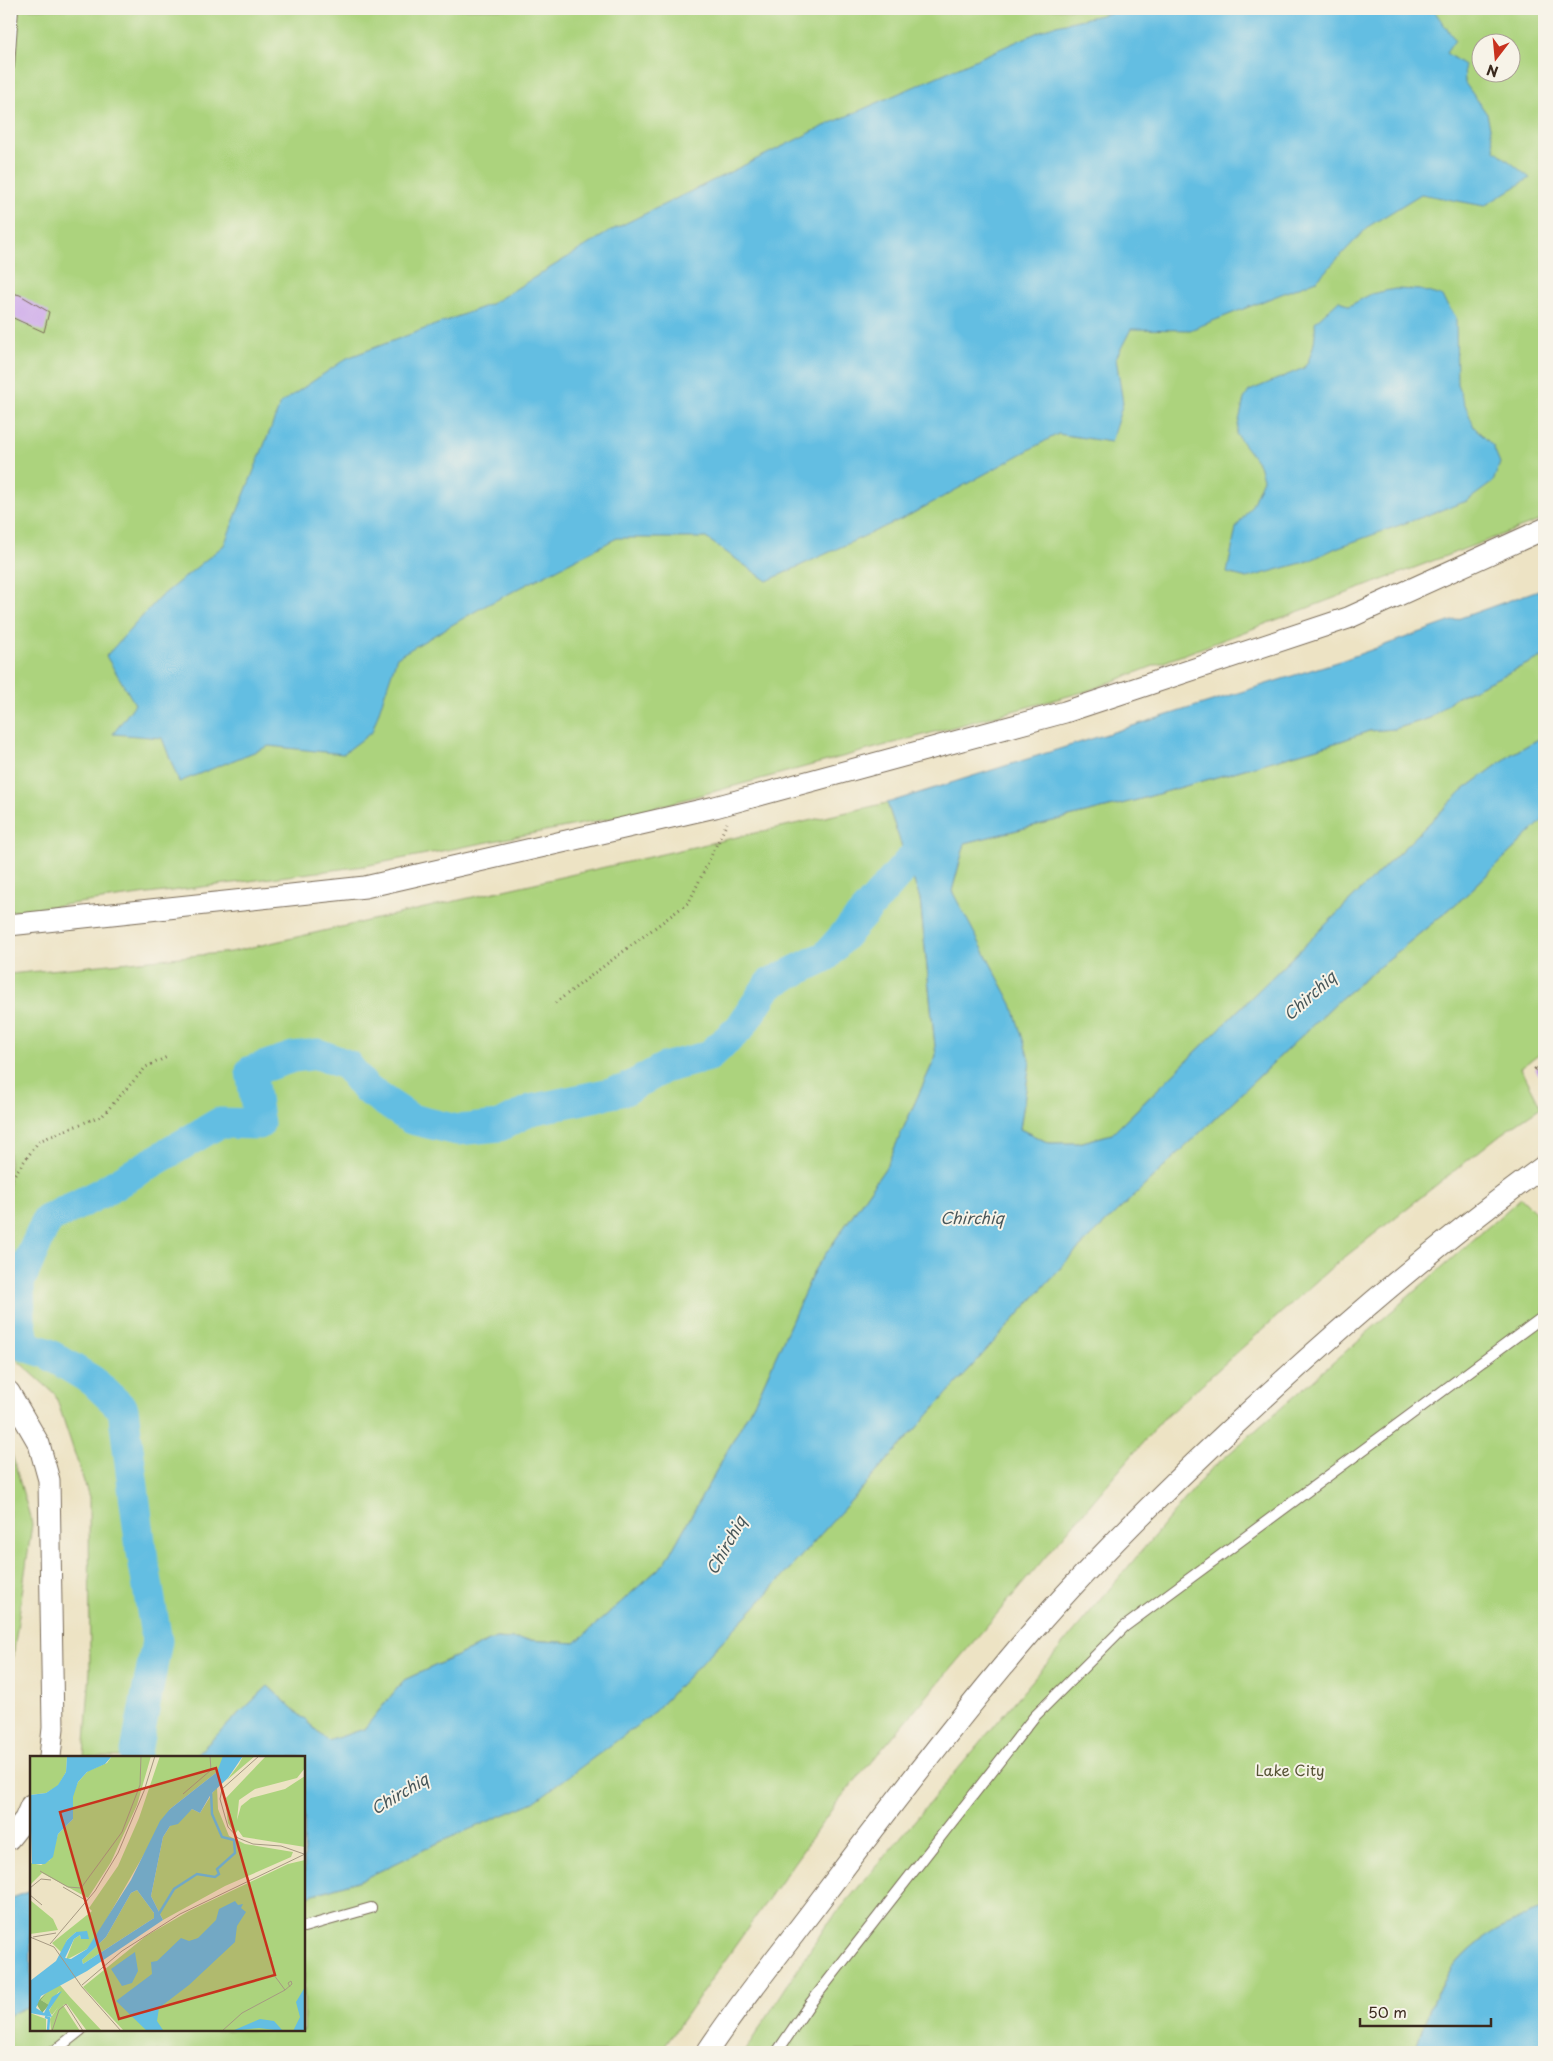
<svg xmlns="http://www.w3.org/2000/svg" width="1553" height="2061" font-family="'Playpen Sans',sans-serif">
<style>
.green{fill:#acd37d;stroke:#747e4e;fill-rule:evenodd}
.water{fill:#64bee2;stroke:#507480}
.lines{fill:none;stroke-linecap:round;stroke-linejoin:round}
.river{stroke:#64bee2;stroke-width:31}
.building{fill:#cca8ea}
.service-casing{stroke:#796b58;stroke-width:12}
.minor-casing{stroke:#796b58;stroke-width:23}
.path{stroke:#796b58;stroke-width:3;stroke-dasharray:1 4;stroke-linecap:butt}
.service{stroke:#fff;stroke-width:10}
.minor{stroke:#fff;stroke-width:21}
.labels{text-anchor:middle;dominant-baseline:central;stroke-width:4;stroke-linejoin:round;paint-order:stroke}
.park-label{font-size:15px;fill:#575436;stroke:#f7f3e8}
.water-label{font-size:16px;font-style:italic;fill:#475659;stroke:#f7f3e8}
.inset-river{fill:none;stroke:#64bee2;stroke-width:2.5}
.inset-road{fill:none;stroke:#a69982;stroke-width:1}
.view{fill:#c8321e;fill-opacity:0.15;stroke:#c8321e;stroke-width:2.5}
.inset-edge{fill:none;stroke:#3b2a1e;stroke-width:2.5}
</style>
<rect width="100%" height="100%" fill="#f7f3e8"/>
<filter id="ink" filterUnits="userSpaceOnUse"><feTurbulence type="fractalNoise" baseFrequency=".02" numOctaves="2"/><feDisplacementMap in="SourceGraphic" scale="10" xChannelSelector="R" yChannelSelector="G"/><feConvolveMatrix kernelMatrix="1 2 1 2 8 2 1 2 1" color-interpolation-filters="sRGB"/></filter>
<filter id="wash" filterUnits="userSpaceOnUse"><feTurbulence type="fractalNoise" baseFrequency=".0096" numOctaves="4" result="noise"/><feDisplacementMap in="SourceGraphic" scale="20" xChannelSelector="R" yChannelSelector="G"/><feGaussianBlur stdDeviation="1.12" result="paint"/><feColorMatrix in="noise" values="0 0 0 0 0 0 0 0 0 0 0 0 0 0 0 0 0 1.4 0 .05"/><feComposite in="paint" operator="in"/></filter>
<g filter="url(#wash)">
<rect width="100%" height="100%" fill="#ede3c4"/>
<path class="green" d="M9,9H1544V519L1087,691L623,816L364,866L9,912ZM1480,42H1510V72H1480Z
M1544,656V736L1512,754L1462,791L1112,1134L1079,1143H1049L1020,1129L1030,1062L952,891L965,843L1137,800L1338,742L1369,731L1395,729L1430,718L1453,699Z
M887,803L920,899L936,1056L886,1167L815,1269L760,1392L665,1563L575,1643L496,1638L404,1680L364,1729L328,1741L268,1686L194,1757H84L90,1671L89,1497L55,1394L9,1353V974L231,952Z
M1544,819V1051L1521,1068L1541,1107L1501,1134L1331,1268L1162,1420L837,1802L660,2052H9V2015L31,2005V2030H304V1897L361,1880L442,1841L650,1716L757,1605L1073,1254L1340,999L1463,898Z
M1521,1198L1544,1221V1909C1466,1938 1436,1972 1415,2052H744L825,1927L1208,1472Z
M9,1444L32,1524L9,1685Z"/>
<path class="water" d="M1127,9H1433L1455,40L1446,53L1464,65L1465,83L1487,114L1495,150L1530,178L1484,206L1421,194L1369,226L1317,280L1190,330L1131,329L1116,358L1123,403L1111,442L1058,434L908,516L767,581L706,538H617L481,608L397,657L372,732L343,754L269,746L179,782L162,738L113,734L135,704L106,656L159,598L224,545L281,403L347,358L491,304L612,230L820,128L1052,26Z
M1395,289L1420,290L1441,296L1456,317L1457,384L1474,427L1493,446L1500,463L1493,482L1467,501L1336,548L1309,561L1247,578L1227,573L1236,528L1252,505L1263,479L1259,465L1236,434L1244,399L1249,391L1304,368C1313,354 1316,339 1315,322L1339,300L1349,306L1371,294Z
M1544,588V656L1453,699L1430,718L1395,729L1369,731L1338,742L1137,800L965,843L952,891L1012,1004L1030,1062L1020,1129L1049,1143H1079L1112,1134L1462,791L1512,754L1544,736V819L1463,898L1340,999L1073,1254L757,1605L650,1716L534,1802L442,1841L361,1880L304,1897V1757H194L268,1686L328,1741L364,1729L404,1680L496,1638L575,1643L665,1563L760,1392L815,1269L886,1167L936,1056L920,899L887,803L1343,660Z
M31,1891V2005L9,2015V1899Z
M1544,1909V2052H1415C1436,1974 1467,1936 1544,1909Z"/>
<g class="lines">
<path class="river" d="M135,1757L157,1641L140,1541L123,1409L93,1381L47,1353L25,1346L20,1320L19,1283L47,1220L99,1194L219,1123L259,1124L251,1071L293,1057L318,1054L347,1065L365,1088L411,1119L457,1130L500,1126L531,1110L625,1090L664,1068L709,1056L740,1028L769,984L826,956L913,857L940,835"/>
</g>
<g id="blocks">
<path class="building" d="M9,292L20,295L49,312L44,332L9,316Z
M1544,1063V1082L1535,1069Z"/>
</g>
</g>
<g filter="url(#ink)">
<use href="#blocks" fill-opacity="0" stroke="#796b58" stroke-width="1"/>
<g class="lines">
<defs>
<path id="service" d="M9,66L13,9
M304,1927L371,1908
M53,2052L81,2030
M777,2052L809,2005L1034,1717L1124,1627L1544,1316"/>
<path id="minor" d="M9,925L365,887L715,807L1065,712L1348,618L1544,529
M9,1392L39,1444L49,1480L53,1728L50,1757
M9,1839L25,1819L31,1805
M707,2052C742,1999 783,1950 821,1899C889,1808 957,1719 1031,1633C1099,1554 1174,1481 1251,1410C1345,1323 1441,1241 1544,1166"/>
</defs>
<use href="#service" class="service-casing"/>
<use href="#minor" class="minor-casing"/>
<path class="path" d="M555,1003L689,902L727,823
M1544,1063L1535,1069L1544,1082
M9,1182L39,1141L103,1115L146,1067L167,1057"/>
<use href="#service" class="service"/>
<use href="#minor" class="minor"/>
</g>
</g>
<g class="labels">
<g class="park-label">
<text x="1290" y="1769">Lake City</text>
</g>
<g class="water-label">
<text transform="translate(1309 995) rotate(-42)">Chirchiq</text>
<text x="972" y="1217">Chirchiq</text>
<text transform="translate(725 1545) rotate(-61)">Chirchiq</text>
<text transform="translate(399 1793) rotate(-31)">Chirchiq</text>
</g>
</g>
<g transform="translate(30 1756)">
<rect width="275" height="275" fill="#ede3c4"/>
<path d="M0,0H37L36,16L28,30L16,37L0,39ZM82,0H121L107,49L81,106L58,142L12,117L0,129V107L11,109L20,104L28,78L43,63V38L48,26L58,15L77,7ZM130,0H193V4L187,16L140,53L67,180L57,193L36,204L44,183L50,179L51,183H57L46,176L37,184L32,197L22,187L62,155L59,152L88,110L109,62ZM213,0H225L197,24L209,8ZM236,0H275V12L267,22L225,33L209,44L207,64L211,50L221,42L255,33L275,20V91L213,81L208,74L205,78L198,67L195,43ZM187,30L188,53L199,80L215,88L263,96L261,101L195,130L133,164L121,140L133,81L140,70L162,53L170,57ZM275,104V275H94L53,231L116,180L159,155L258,108ZM107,134L124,157V162L53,208L52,204L76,181L101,137ZM0,144L23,163L28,174L0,178ZM29,228L40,241L72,275H57L37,248L33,249L50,275H21L20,263L29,250L22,259L19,255L30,234L19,249L11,244L20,233ZM0,257L16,263V275H0Z" fill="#acd37d"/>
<path d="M20,233L11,244L19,249L12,257L6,247Z" fill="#89b56c"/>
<path d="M37,0H82L75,8L57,16L48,26L43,41V63L28,78L23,101L15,108H2L0,39L16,37L28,29L36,16ZM193,0H213L198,22L181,38L170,57L162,53L148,68L140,70L133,81L121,140L133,164L57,215L11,240L6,252L14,257L22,241L32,235L19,254L22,261L0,257V225L26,205L37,184L46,176L57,175L59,183H51L50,179L44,183L35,202L41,203L57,193L101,124L130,65L140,53L187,16ZM107,134L124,157V162L53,208L52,204L76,181L101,137ZM205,145L208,149L213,148L211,152L216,156L207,170L205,186L159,229L129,252L127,265L133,274L117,275L86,245L122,218L121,206L127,205L151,182L159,185L168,182L186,164L189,153ZM105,196L108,215L102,227L92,230L81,213ZM275,231V275H263L270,261L266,246ZM230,263L244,265L253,275L229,272L202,275Z" fill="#64bee2" fill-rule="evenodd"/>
<path class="inset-river" d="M127,161L144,133L167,118L185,121L189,118L187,113L205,97L204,84L192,81L182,58L181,35M15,261L19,262L18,275"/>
<path class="inset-road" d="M229,0L192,33L190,43L198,71L208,82L223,88L251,90L274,98M153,38L181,14L180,0M10,115L38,131L51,132L92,76L110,29L111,0M33,131L57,145M0,132L11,123L21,124M0,139L12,149M0,181L24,191L52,231L91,275M3,181L26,177M20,188L65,135L88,97L114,35L125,0M241,201L244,219L255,234L262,228L261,225L258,227L260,231M52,229L92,195L150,158L275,98M22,275L29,254L36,248L53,275M192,275L212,257L255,234"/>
<path class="view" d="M186,12L245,219L89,263L30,56Z"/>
<rect width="275" height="275" class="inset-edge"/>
</g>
<rect width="1553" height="2061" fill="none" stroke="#f7f3e8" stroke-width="30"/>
<g transform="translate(1496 58) rotate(196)"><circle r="24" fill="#f7f3e8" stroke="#aca397"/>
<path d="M0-4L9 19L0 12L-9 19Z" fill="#c8321e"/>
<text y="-8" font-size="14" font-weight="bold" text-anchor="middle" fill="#3b2a1e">N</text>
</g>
<path d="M1360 2018v8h131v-8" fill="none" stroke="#3b2a1e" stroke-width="2.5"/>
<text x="1368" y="2018" font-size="15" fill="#3b2a1e" stroke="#f7f3e8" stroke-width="4" paint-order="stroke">50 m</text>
</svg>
